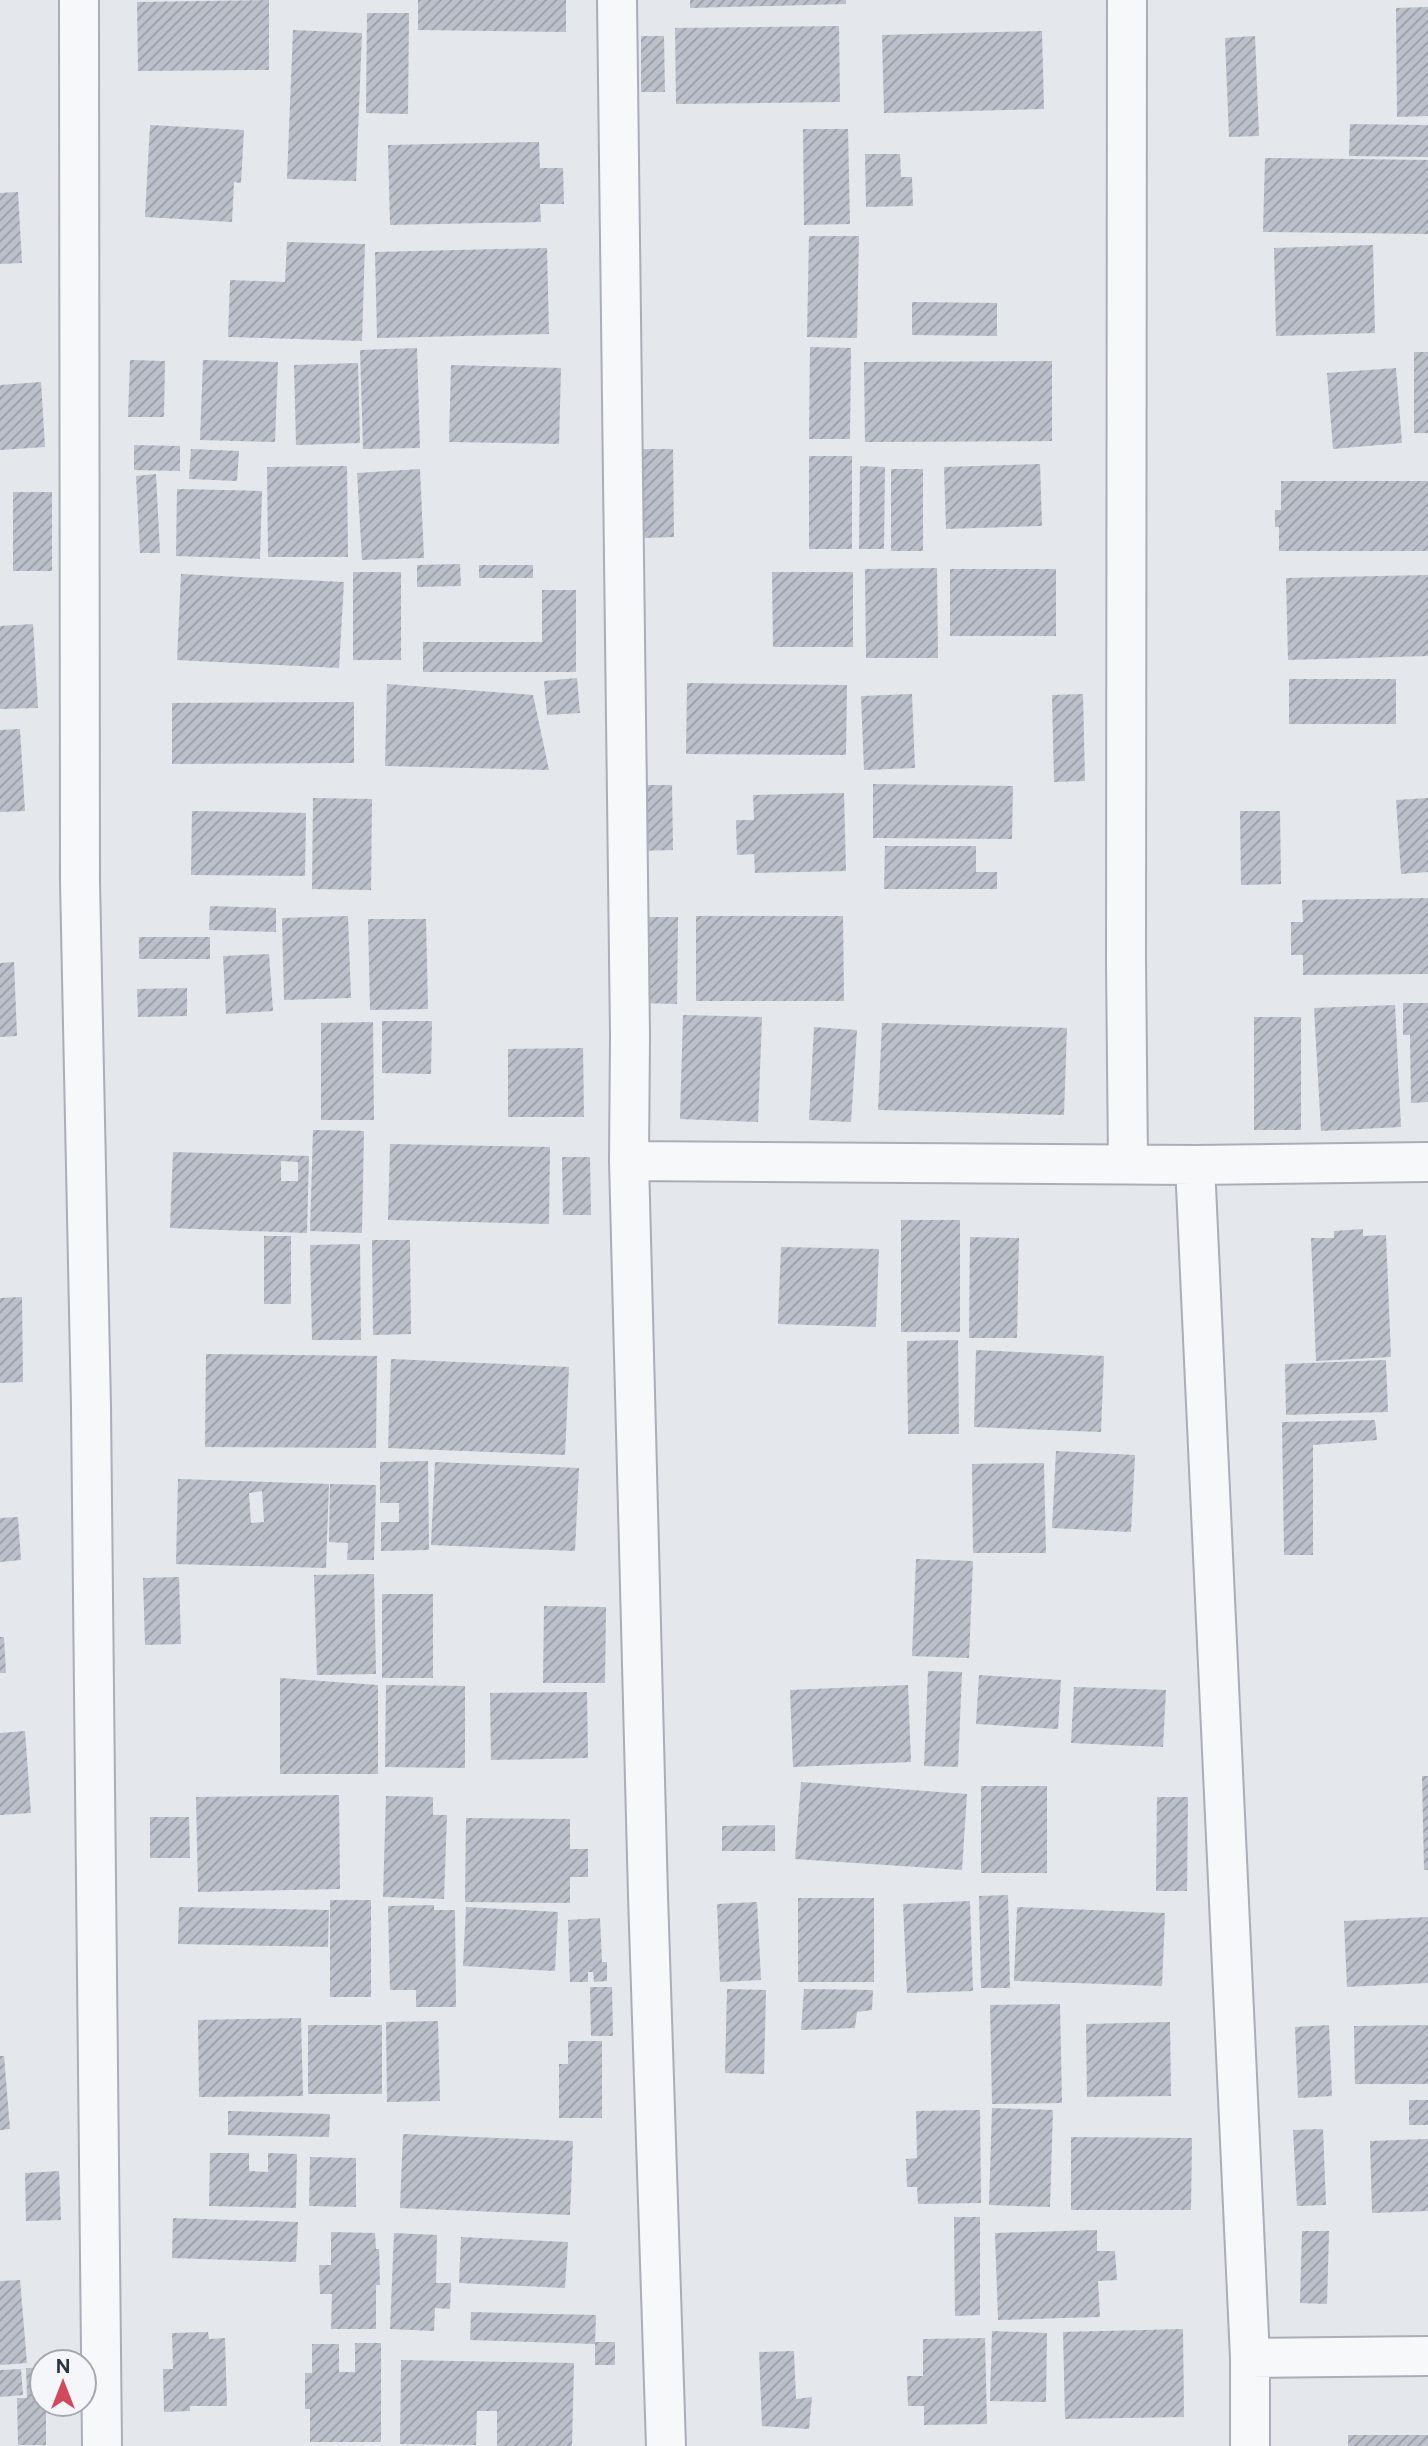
<svg xmlns="http://www.w3.org/2000/svg" width="1428" height="2446" font-family="Figtree,sans-serif">
<style>
.building{fill:url(#building-hatch);fill-rule:evenodd}
.lines{fill:none;stroke-linecap:round;stroke-linejoin:round}
.minor-casing{stroke:#a9aeb7;stroke-width:42}
.minor{stroke:#f7f8fa;stroke-width:38}
</style>
<defs>
<pattern id="building-hatch" width="6" height="6" patternUnits="userSpaceOnUse" patternTransform="scale(1.75)"><rect width="6" height="6" fill="#bbc0ca"/><path d="M-1 1l2-2M0 6l6-6M5 7l2-2" fill="none" stroke="#989da6"/></pattern>
</defs>
<rect width="100%" height="100%" fill="#e4e7ec"/>
<path class="building" d="M269,0V70L138,71L137,2Z
M418,0H566V32L418,30Z
M690,0H846V4L690,8Z
M1428,7V116L1397,117L1396,8Z
M367,13H409L408,114L366,113Z
M839,26L840,102L676,104L675,28Z
M293,30L362,33L356,181L287,179Z
M1042,31L1044,109L884,113L882,35Z
M641,36H664L665,92H641Z
M1255,36L1259,136L1229,137L1225,38Z
M1350,124L1428,125V157L1349,156Z
M150,125L244,130L241,183L234,182L232,222L145,217Z
M803,129H848L850,224L804,225Z
M539,142L540,168H563L564,204H540L541,222L390,225L388,145Z
M865,154H900L901,177H912L913,206L866,207Z
M1265,158L1428,160V234L1263,232Z
M18,192L22,263L0,264V193Z
M809,236H859L857,338L807,337Z
M287,242L365,244L362,341L228,337L230,280L285,282Z
M1373,245L1375,333L1276,336L1274,248Z
M547,248L549,334L377,338L375,252Z
M912,302L997,303V336L912,335Z
M810,347L851,348L850,439H809Z
M417,348L420,448L363,449L360,350Z
M1414,352H1428V433H1414Z
M130,360L165,361L164,417H128Z
M203,360L278,362L275,442L200,440Z
M1052,361V441L865,442L864,362Z
M358,363L360,443L296,445L294,365Z
M451,365L561,368L559,444L449,442Z
M1396,368L1402,443L1333,449L1327,373Z
M41,382L45,447L0,450V385Z
M134,445L180,446V471L134,470Z
M191,449L239,451L237,481L189,479Z
M641,449H673L674,537L642,538Z
M809,456H852V549H809Z
M1040,464L1042,526L946,529L944,467Z
M347,466L348,557H268L267,467Z
M860,466L885,467L884,549H859Z
M420,469L424,558L362,560L357,473Z
M891,469H923V551H891Z
M156,474L160,553H140L136,476Z
M1281,481H1428V551H1279V527H1275V510H1281Z
M177,489L262,491L260,559L176,556Z
M13,492H52V571H13Z
M460,564L461,586L417,587V565Z
M479,565H533V578H479Z
M937,568L938,658H866L865,569Z
M950,569H1056V636H950Z
M353,572H401V660H353Z
M772,572H853V647H773Z
M181,574L344,582L339,668L177,660Z
M1428,575V656L1288,660L1286,578Z
M542,590H576V672H423V642H542Z
M33,624L38,708L0,709V626Z
M577,678L580,713L547,715L544,681Z
M1289,679H1396V724H1289Z
M687,683L847,685L846,755L686,754Z
M387,684L533,695L549,770L385,766Z
M912,694L915,768L864,770L861,696Z
M1083,694L1085,781L1054,782L1052,695Z
M354,702V763L172,764V703Z
M20,729L25,811L0,812V730Z
M873,784L1013,786L1012,839L873,838Z
M634,785H672L673,850L636,851Z
M844,793L846,871L755,873L754,854L737,855L736,820H754L753,795Z
M313,798L372,799L371,890L312,889Z
M1428,798V872L1401,874L1396,800Z
M192,811L306,813L305,876L191,875Z
M1240,811H1280L1281,884L1241,885Z
M885,846H976V872H997V889H884Z
M1428,898V974L1303,975V955H1291V922H1303L1302,900Z
M210,906L276,908V932L209,930Z
M348,916L351,998L284,1000L282,918Z
M696,916H843L844,1001H696Z
M640,917H678L677,1004L640,1003Z
M368,919H426L428,1009L370,1010Z
M139,937H210V959H139Z
M269,954L273,1011L226,1014L223,956Z
M14,962L17,1036L0,1037V963Z
M187,988V1016L138,1017L137,989Z
M1403,1003H1428V1102L1411,1103L1410,1035H1403Z
M1395,1005L1401,1127L1321,1131L1314,1008Z
M683,1015L762,1017L758,1122L680,1119Z
M1254,1017H1301V1130H1254Z
M382,1021H432L431,1074L382,1073Z
M373,1022L374,1120H321V1023Z
M882,1023L1067,1028L1064,1115L878,1110Z
M814,1027L857,1030L851,1122L809,1120Z
M583,1048L584,1117H508V1049Z
M313,1130L364,1131L362,1233L310,1231Z
M390,1144L550,1147L549,1224L388,1220Z
M173,1152L309,1156L307,1233L170,1228ZM281,1161L298,1162V1181H281Z
M562,1157H590L591,1215H563Z
M901,1220H960V1332H901Z
M1363,1229V1236L1386,1235L1391,1357L1316,1361L1311,1238H1334V1231Z
M264,1236H291V1304H264Z
M970,1237L1019,1238L1017,1338H969Z
M372,1240H410L411,1334L373,1335Z
M360,1244L361,1340H312L310,1245Z
M781,1247L879,1249L876,1327L778,1324Z
M22,1297L23,1382L0,1383V1298Z
M958,1340L959,1434H908L907,1341Z
M976,1350L1104,1356L1101,1432L974,1427Z
M206,1354L377,1356L376,1448L205,1447Z
M391,1359L569,1367L565,1455L388,1448Z
M1386,1360L1388,1412L1286,1415L1285,1364Z
M1375,1420L1377,1440L1313,1445V1555H1284L1282,1422Z
M1056,1451L1135,1455L1131,1532L1052,1528Z
M428,1461L429,1550L381,1551V1522H399V1503H380V1462Z
M435,1462L579,1468L575,1551L431,1545Z
M1044,1463L1046,1553H973L972,1464Z
M178,1479L329,1484L326,1568L176,1564ZM262,1491L264,1522L251,1523L249,1493Z
M330,1484L376,1485L374,1560H347L348,1543L329,1542Z
M18,1517L21,1560L0,1562V1518Z
M916,1559L973,1561L969,1658L912,1656Z
M374,1574L376,1674L317,1675L314,1575Z
M179,1577L181,1644L145,1645L143,1578Z
M382,1594H433V1678H382Z
M544,1606L606,1607L605,1683H543Z
M0,1637H4L6,1673H0Z
M928,1671L962,1672L958,1767L924,1766Z
M979,1675L1061,1680L1058,1729L976,1724Z
M280,1678L378,1685V1774H280Z
M386,1685L465,1686V1768L385,1767Z
M908,1685L911,1762L793,1767L790,1690Z
M1074,1687L1166,1690L1163,1747L1071,1743Z
M587,1692L588,1758L491,1760L490,1693Z
M25,1731L31,1813L0,1815V1733Z
M1422,1776H1428V1870H1424Z
M801,1782L967,1794L962,1870L795,1859Z
M981,1786H1047V1873H981Z
M339,1795L340,1889L198,1892L196,1797Z
M386,1796L433,1797V1815H447L444,1899L383,1897Z
M1157,1797H1188L1187,1891H1156Z
M150,1817H189L190,1858H150Z
M466,1818L570,1819V1849H588V1877H570V1903L465,1902Z
M775,1825V1851H722V1826Z
M1008,1895L1010,1988H981L979,1896Z
M798,1898H874V1982H798Z
M330,1900H371V1997H330Z
M970,1901L973,1991L907,1993L903,1904Z
M757,1902L761,1980L720,1982L717,1904Z
M434,1905V1910H455L456,2007H416V1990H390L388,1906Z
M179,1907L329,1910L328,1947L178,1944Z
M466,1907L558,1912L555,1971L463,1966Z
M1017,1907L1165,1913L1162,1986L1014,1981Z
M1428,1917V1983L1347,1987L1344,1921Z
M600,1918L602,1962H607V1981L594,1982L593,1972H588V1982H570L568,1920Z
M590,1987H612L613,2036H591Z
M727,1989L766,1990L764,2074L725,2073Z
M804,1989L873,1990L872,2010L857,2012L855,2028L801,2030Z
M1060,2004L1062,2103L992,2104L990,2005Z
M301,2018L303,2096L199,2097L198,2020Z
M438,2021L440,2101L387,2102L386,2022Z
M1170,2022L1171,2096L1087,2097L1086,2024Z
M308,2025H382V2094H308Z
M1329,2025L1332,2096L1298,2098L1295,2027Z
M1428,2025V2084H1355L1354,2026Z
M568,2041H602V2118H559V2064H568Z
M0,2056H4L10,2129L0,2130Z
M1409,2100H1428V2125H1409Z
M992,2108L1053,2110L1050,2207L989,2205Z
M980,2110L981,2203L918,2204L917,2187H907L906,2159L917,2158L916,2111Z
M228,2111L330,2114L329,2137L228,2135Z
M1323,2129L1326,2205L1297,2206L1293,2130Z
M403,2134L573,2141L570,2215L400,2208Z
M1071,2137L1192,2138L1191,2210H1071Z
M1428,2139V2211L1372,2213L1370,2141Z
M210,2153H249V2171L268,2172V2153L297,2154L296,2208L209,2206Z
M310,2157L356,2158V2207L309,2206Z
M59,2171L61,2220L26,2221L25,2173Z
M954,2217H980V2315L955,2316Z
M173,2218L298,2222L296,2262L172,2258Z
M1097,2230V2251H1115L1117,2280L1098,2281L1100,2317L998,2320L995,2233Z
M1302,2231H1329L1327,2304L1300,2303Z
M331,2232L375,2233L376,2249H379L380,2285H376V2329H331L332,2294H320L319,2265H331Z
M394,2233L437,2235L436,2283H451L450,2309L435,2308L434,2331L390,2329Z
M461,2237L568,2242L565,2288L459,2283Z
M20,2280L27,2363L0,2365V2281Z
M471,2312L596,2315L595,2344L470,2340Z
M1183,2329L1184,2417L1065,2419L1063,2332Z
M992,2331L1047,2333L1046,2402L990,2401Z
M208,2332L209,2339L225,2338L227,2406H190V2411L164,2412L163,2369H173L172,2333Z
M985,2338L987,2424L924,2425V2406H908L907,2376H923V2339Z
M595,2342H615V2365H595Z
M355,2343H381V2442H310V2409H305V2373H312V2344H339V2372H355Z
M794,2351L796,2399L812,2397L809,2429L762,2426L759,2352Z
M401,2360L574,2363L572,2446H497V2411H477L476,2445L400,2444Z
M26,2368H42V2404H46V2445H18L17,2398H27Z
M21,2369L23,2395L0,2397V2370Z
M1348,2435H1428V2446H1348Z"/>
<g class="lines">
<defs>
<path id="minor" d="M79,0L80,881L91,1407L102,2446
M617,0L630,1036L629,1161L648,1896L666,2446
M1127,0L1126,961L1128,1163
M629,1161L1195,1165L1428,1162
M1195,1165L1250,2358V2446
M1250,2358L1428,2356"/>
</defs>
<use href="#minor" class="minor-casing"/>
<use href="#minor" class="minor"/>
</g>
<g transform="translate(63 2383)"><circle r="33" fill="#f4f6f9" stroke="#a4a8b1" stroke-width="2"/>
<path d="M0-5L12 26L0 18L-12 26Z" fill="#d1495b"/>
<text y="-10" font-size="19" font-weight="bold" text-anchor="middle" fill="#2b3445">N</text>
</g>
</svg>
